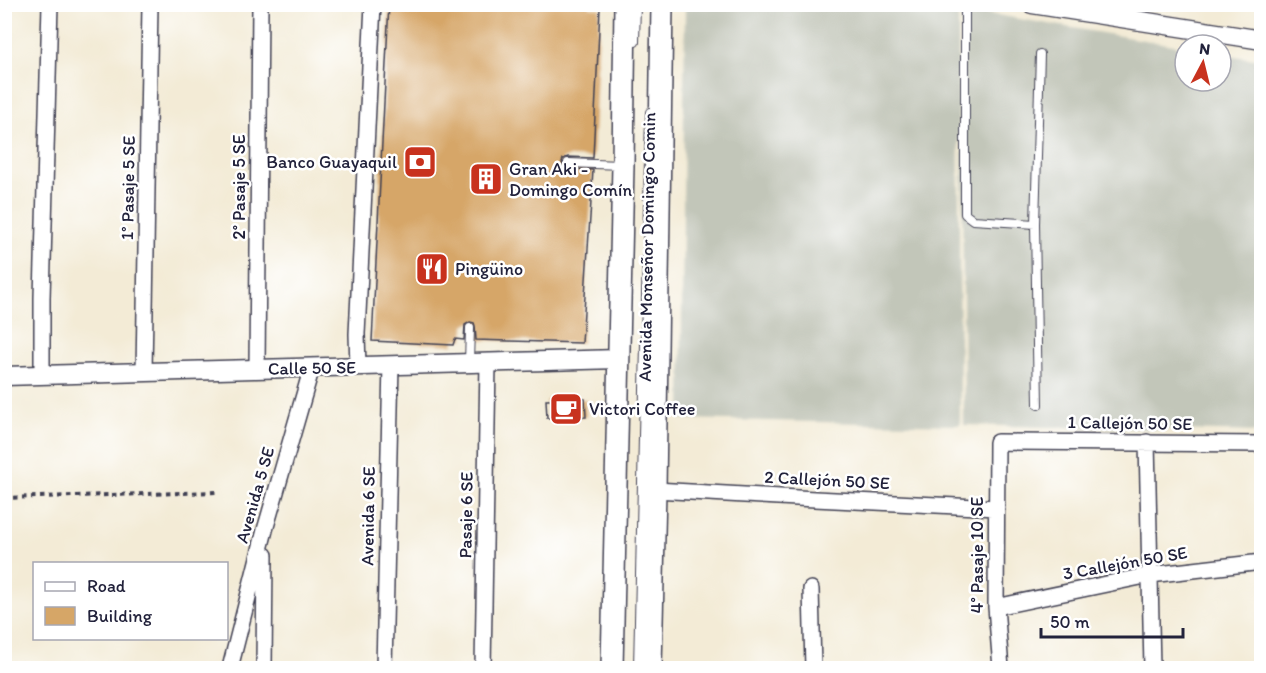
<svg xmlns="http://www.w3.org/2000/svg" width="1266" height="673" font-family="Itim,sans-serif">
<style>
.industrial{fill:#c2c6b9}
.building{fill:#d6a667}
.lines{fill:none;stroke-linecap:round;stroke-linejoin:round}
.service-casing{stroke:#414052;stroke-width:10}
.minor-casing{stroke:#414052;stroke-width:18}
.tertiary-casing{stroke:#414052;stroke-width:21}
.secondary-casing{stroke:#414052;stroke-width:24}
.path{stroke:#414052;stroke-width:4;stroke-dasharray:4.5 4.5;stroke-linecap:butt}
.service{stroke:#fff;stroke-width:8}
.minor{stroke:#fff;stroke-width:15}
.tertiary{stroke:#fff;stroke-width:18}
.secondary{stroke:#fff;stroke-width:21}
.labels{text-anchor:middle;dominant-baseline:central;stroke-width:5;stroke-linejoin:round;paint-order:stroke}
.poi-label{font-size:18px;fill:#22223b;stroke:#fff;text-anchor:start}
.street-label{font-size:18px;fill:#22223b;stroke:#fff}
</style>
<rect width="100%" height="100%" fill="#fff"/>
<filter id="ink" filterUnits="userSpaceOnUse"><feTurbulence type="fractalNoise" baseFrequency=".0167" numOctaves="2"/><feDisplacementMap in="SourceGraphic" scale="12" xChannelSelector="R" yChannelSelector="G"/><feConvolveMatrix kernelMatrix="1 2 1 2 8 2 1 2 1" color-interpolation-filters="sRGB"/></filter>
<filter id="wash" filterUnits="userSpaceOnUse"><feTurbulence type="fractalNoise" baseFrequency=".008" numOctaves="4" result="noise"/><feDisplacementMap in="SourceGraphic" scale="24" xChannelSelector="R" yChannelSelector="G"/><feGaussianBlur stdDeviation="1.35" result="paint"/><feColorMatrix in="noise" values="0 0 0 0 0 0 0 0 0 0 0 0 0 0 0 0 0 1.4 0 .05"/><feComposite in="paint" operator="in"/></filter>
<g filter="url(#wash)">
<rect width="100%" height="100%" fill="#f3ebd6"/>
<path class="industrial" d="M947,4L958,6L960,425L681,419L685,5Z
M961,9L1185,47V81H1221V54L1261,60V432L964,425Z"/>
<g id="blocks">
<path class="building" d="M389,4H590V7L600,8L593,158L568,157L563,159L562,162L563,166L567,169L593,170L582,343L476,340L475,326L474,323L470,322L465,325L464,340L455,339L453,345L372,341Z
M585,399L586,417L547,418L546,400Z"/>
</g>
</g>
<g filter="url(#ink)">
<use href="#blocks" fill-opacity="0" stroke="#414052" stroke-width="1.5"/>
<g class="lines">
<defs>
<path id="service" d="M965,4V214L973,220L1035,224
M635,42L636,4
M568,163L621,165
M469,363L470,328
M1038,405L1035,224L1040,54
M638,668L650,112"/>
<path id="minor" d="M358,367L357,334L373,4
M257,369L260,4
M144,372L150,4
M42,375V298L50,4
M1147,442L1152,668
M655,490L815,499L997,508
M811,589L813,668
M996,607L1150,575L1262,562
M230,668L265,530L312,367
M264,668L265,555
M384,668L391,365
M483,668L488,362
M1001,668L996,607L997,442L1262,444"/>
<path id="tertiary" d="M1032,4L1262,40
M4,376L619,359"/>
<path id="secondary" d="M612,668L623,165L625,4
M651,668L655,490L662,4"/>
</defs>
<use href="#service" class="service-casing"/>
<use href="#minor" class="minor-casing"/>
<use href="#tertiary" class="tertiary-casing"/>
<use href="#secondary" class="secondary-casing"/>
<path class="path" d="M4,498L217,492"/>
<use href="#service" class="service"/>
<use href="#minor" class="minor"/>
<use href="#tertiary" class="tertiary"/>
<use href="#secondary" class="secondary"/>
</g>
</g>
<defs>
<symbol id="bank-square" viewBox="-11 -11 22 22"><rect x="-9" y="-9" width="18" height="18" rx="4" fill="#c8321e" stroke="#fff"/><path d="M-6-4H6V4H-6ZM0-2.3a2.3 2.3 0 1 0 0 4.6a2.3 2.3 0 1 0 0-4.6Z" fill="#fff"/></symbol>
<symbol id="building-square" viewBox="-11 -11 22 22"><rect x="-9" y="-9" width="18" height="18" rx="4" fill="#c8321e" stroke="#fff"/><path d="M-4-6H4V6H1V3H-1V6H-4ZM-2.5-4.3h1.7v1.8h-1.7ZM.8-4.3h1.7v1.8H.8ZM-2.5-1h1.7V.8h-1.7ZM.8-1h1.7V.8H.8Z" fill="#fff"/></symbol>
<symbol id="restaurant-square" viewBox="-11 -11 22 22"><rect x="-9" y="-9" width="18" height="18" rx="4" fill="#c8321e" stroke="#fff"/><path d="M-5-6h1v4h1v-4h1v4h1v-4h1v5L-1.5 .5V6h-2V.5L-5-1ZM5-6V6H3V1.5H1.5Q1.5-4 5-6Z" fill="#fff"/></symbol>
<symbol id="cafe-square" viewBox="-11 -11 22 22"><rect x="-9" y="-9" width="18" height="18" rx="4" fill="#c8321e" stroke="#fff"/><path d="M-5.5-4.5H6V0H3Q3 3.5 0 3.5H-2.5Q-5.5 3.5-5.5 0ZM3-3.2v2h1.7v-2ZM-6 4.5H4V6H-6Z" fill="#fff"/></symbol>
</defs>
<g fill-rule="evenodd">
<use href="#bank-square" x="401" y="143" width="38" height="38"/>
<use href="#building-square" x="467" y="160" width="38" height="38"/>
<use href="#restaurant-square" x="413" y="250" width="38" height="38"/>
<use href="#cafe-square" x="547" y="390" width="38" height="38"/>
</g>
<g class="labels">
<g class="poi-label">
<text x="397" y="162" text-anchor="end">Banco Guayaquil</text>
<text x="509" y="169">Gran Aki -<tspan x="509" dy="21">Domingo Comín</tspan></text>
<text x="455" y="269">Pingüino</text>
<text x="589" y="409">Victori Coffee</text>
</g>
<g class="street-label">
<text transform="translate(239 187) rotate(-90)">2° Pasaje 5 SE</text>
<text transform="translate(128 188) rotate(-89)">1° Pasaje 5 SE</text>
<text transform="translate(647 247) rotate(-89)">Avenida Monseñor Domingo Comin</text>
<text transform="translate(312 368) rotate(-1)">Calle 50 SE</text>
<text transform="translate(1130 423) rotate(1)">1 Callejón 50 SE</text>
<text transform="translate(827 480) rotate(3)">2 Callejón 50 SE</text>
<text transform="translate(255 495) rotate(-74)">Avenida 5 SE</text>
<text transform="translate(466 515) rotate(-89)">Pasaje 6 SE</text>
<text transform="translate(368 516) rotate(-89)">Avenida 6 SE</text>
<text transform="translate(977 555) rotate(-90)">4° Pasaje 10 SE</text>
<text transform="translate(1125 563) rotate(-10)">3 Callejón 50 SE</text>
</g>
</g>
<rect width="1266" height="673" fill="none" stroke="#fff" stroke-width="24"/>
<rect x="33" y="562" width="195" height="78" fill="#ffffff" stroke="#a7a7b1" stroke-width="1.5"/>
<rect x="45" y="582" width="30" height="9" fill="#ffffff" stroke="#a7a7b1" stroke-width="1.5"/>
<text x="87" y="592" font-size="18" fill="#22223b">Road</text>
<rect x="45" y="607" width="30" height="18" fill="#d6a667" stroke="#a7a7b1" stroke-width="1.5"/>
<text x="87" y="622" font-size="18" fill="#22223b">Building</text>
<g transform="translate(1203 63) rotate(7)"><circle r="28" fill="#ffffff" stroke="#a7a7b1" stroke-width="1.5"/>
<path d="M0-4.5L10 22L0 15L-10 22Z" fill="#c8321e"/>
<text y="-9" font-size="16" font-weight="bold" text-anchor="middle" fill="#22223b">N</text>
</g>
<path d="M1041 628v9h142v-9" fill="none" stroke="#22223b" stroke-width="3"/>
<text x="1050" y="628" font-size="18" fill="#22223b" stroke="#ffffff" stroke-width="4.5" paint-order="stroke">50 m</text>
</svg>
